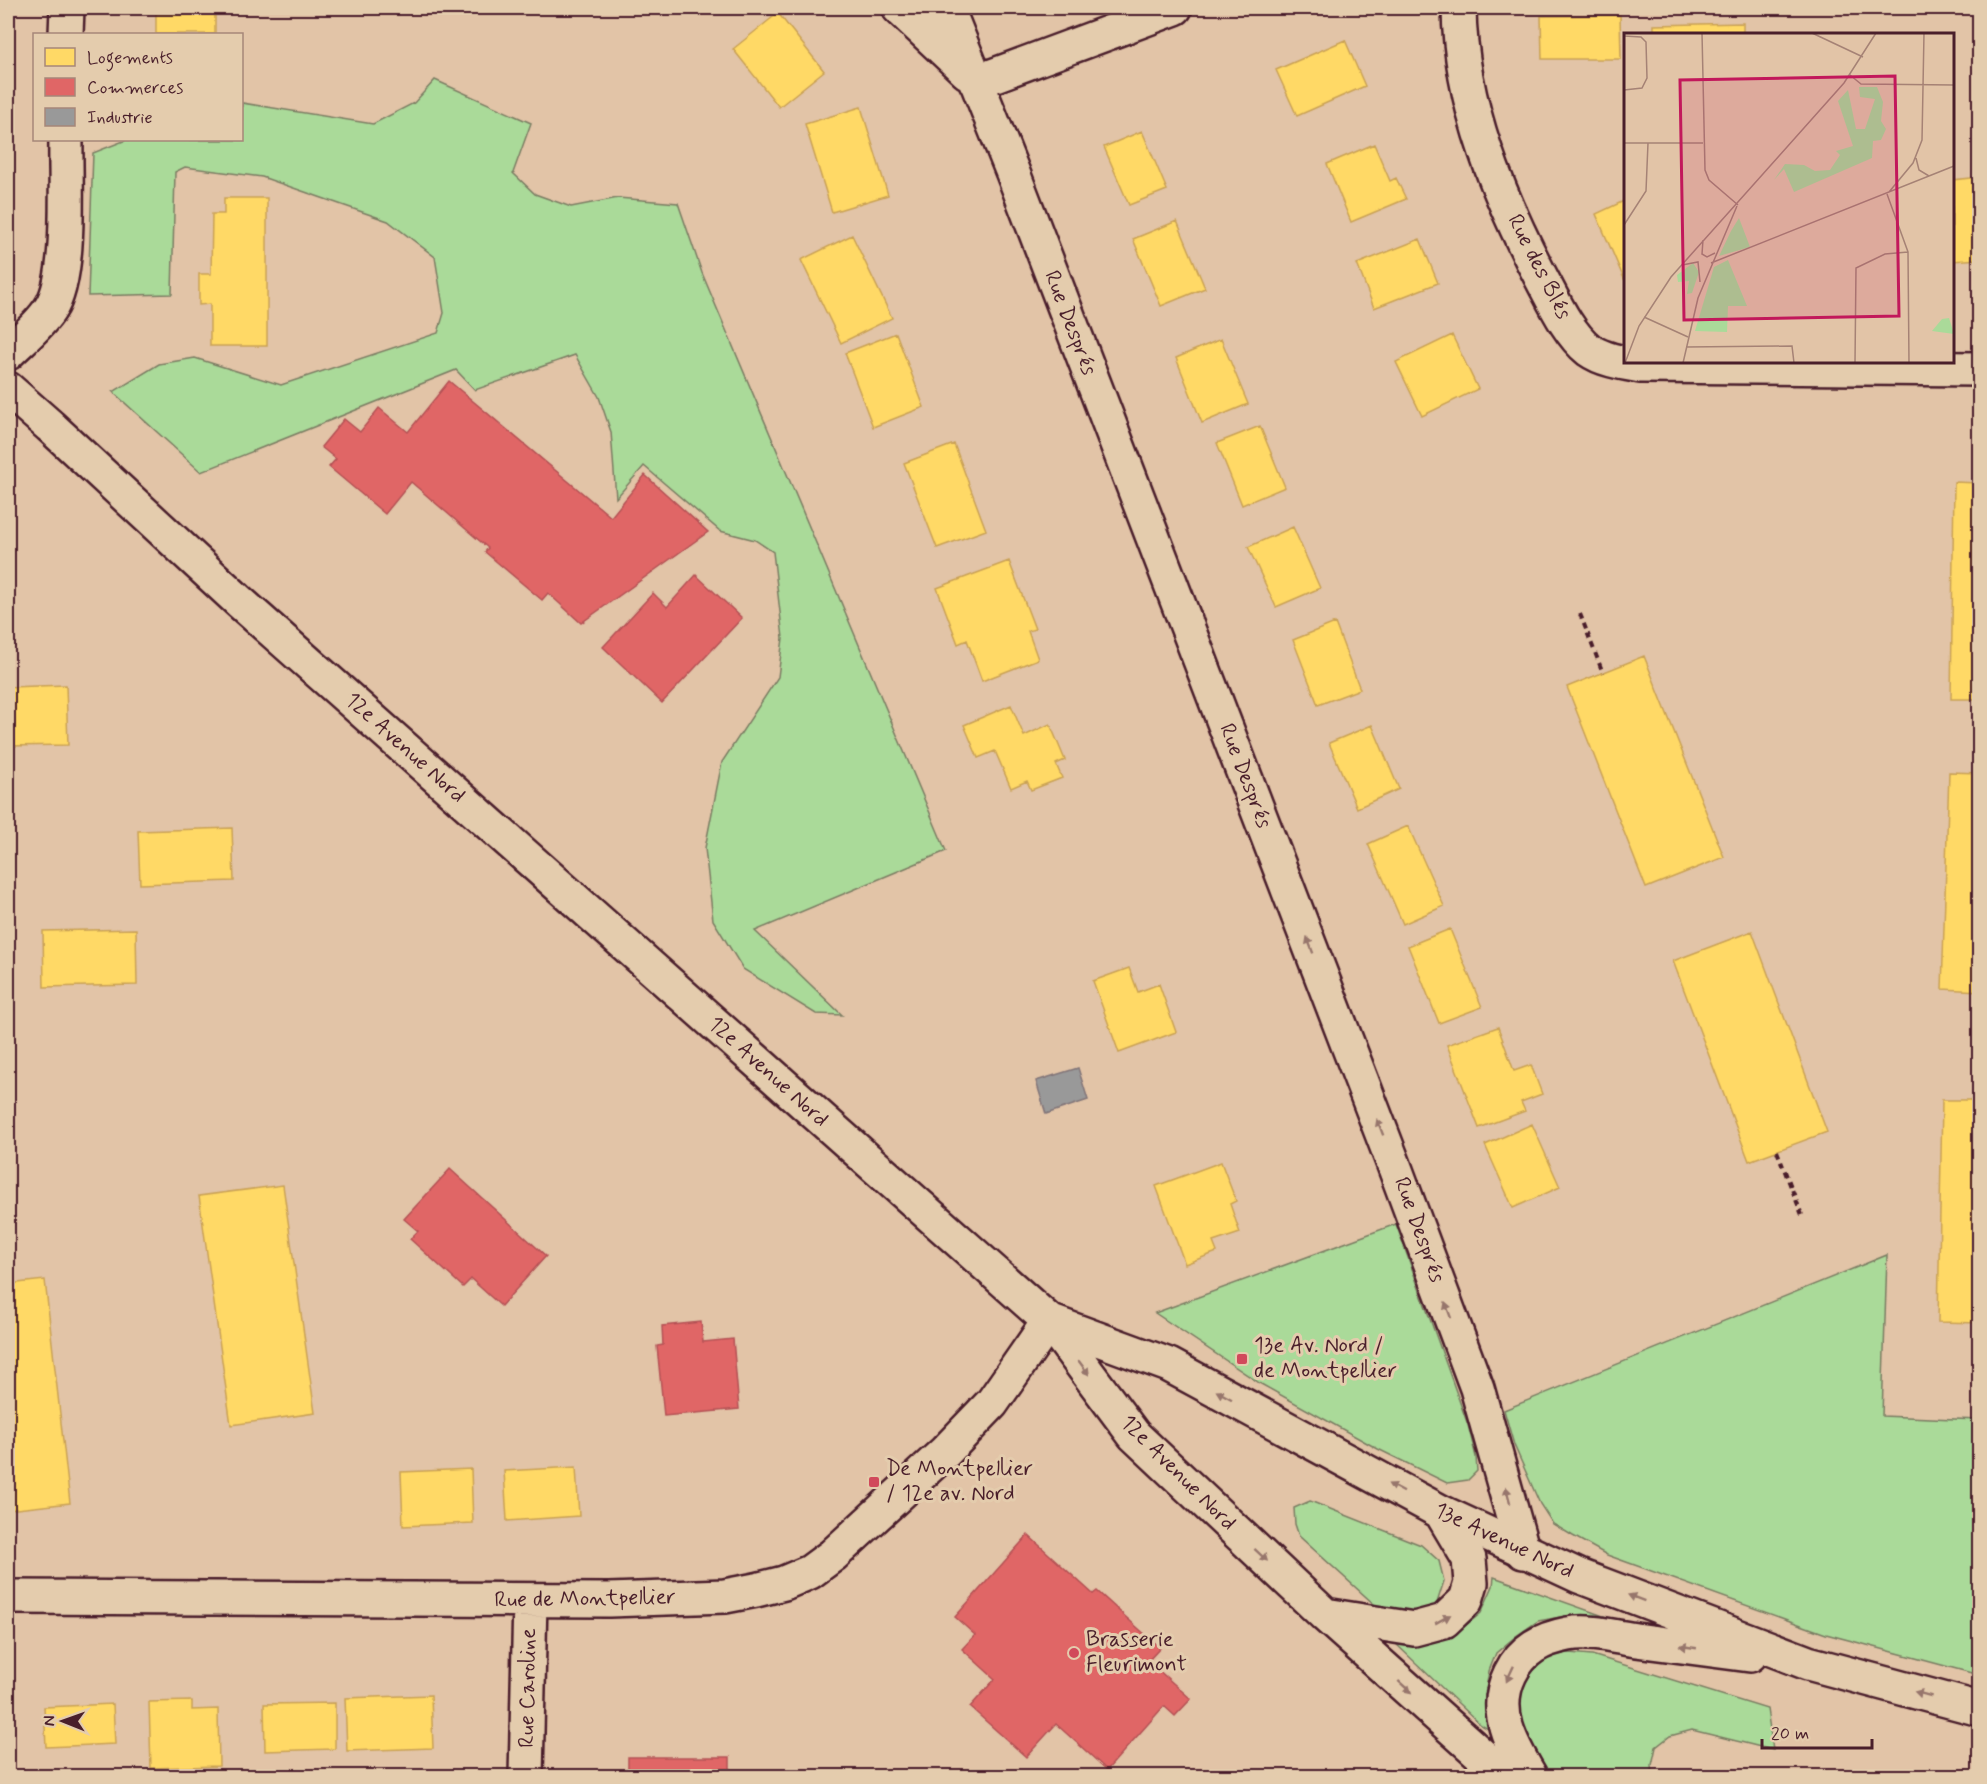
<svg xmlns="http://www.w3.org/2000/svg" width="1987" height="1784" font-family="Mynerve,sans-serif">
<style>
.green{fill:#aada99;stroke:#7a7c62;stroke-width:1.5}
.homes{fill:#ffd966;stroke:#c9a154;stroke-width:1.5}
.shops{fill:#e06666;stroke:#b35154;stroke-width:1.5}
.industry{fill:#999;stroke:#817478;stroke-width:1.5}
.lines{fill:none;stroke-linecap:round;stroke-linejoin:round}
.street-casing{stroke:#4a1f2b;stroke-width:38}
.secondary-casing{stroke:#4a1f2b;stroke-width:38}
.path{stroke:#4a1f2b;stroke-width:4;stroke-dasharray:6 4.5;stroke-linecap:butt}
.street{stroke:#e4ccad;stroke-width:33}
.secondary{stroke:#e4ccad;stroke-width:33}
.oneway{fill:#97766c}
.poi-dot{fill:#d1495b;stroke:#e4ccad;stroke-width:2}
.labels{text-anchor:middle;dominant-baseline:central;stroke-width:6;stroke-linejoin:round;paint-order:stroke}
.street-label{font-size:22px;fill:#4a1f2b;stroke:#e4ccad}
.poi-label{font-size:22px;fill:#4a1f2b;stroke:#e4ccad;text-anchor:start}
.inset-road{fill:none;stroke:#a58275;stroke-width:1.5}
.view{fill:#c2185b;fill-opacity:0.15;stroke:#c2185b;stroke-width:3}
.inset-edge{fill:none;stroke:#4a1f2b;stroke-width:3}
</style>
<rect width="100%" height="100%" fill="#e2c4a7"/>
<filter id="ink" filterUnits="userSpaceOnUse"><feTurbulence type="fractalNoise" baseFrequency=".0167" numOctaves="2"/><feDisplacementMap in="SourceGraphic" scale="12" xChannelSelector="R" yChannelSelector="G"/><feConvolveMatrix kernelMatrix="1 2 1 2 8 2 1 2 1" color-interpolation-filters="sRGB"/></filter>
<g filter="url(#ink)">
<path class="green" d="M435,80L531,123L513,173L535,194L571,207L618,198L678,203L702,273L946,851L755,931L842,1015L816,1014L743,969L713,920L705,848L722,762L778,677L783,638L773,552L755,540L720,531L644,466L616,498L611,432L599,397L575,355L475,390L456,370L201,472L113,392L159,364L195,358L281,385L438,333L444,313L435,257L388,221L262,177L185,167L175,172L172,294L88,296L93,153L126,140H242V103L373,124L414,103Z
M1396,1224L1468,1425L1476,1457L1477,1471L1468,1480L1447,1483L1378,1449L1261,1384L1155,1313Z
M1887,1255L1882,1416L1979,1420V1675L1826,1634L1607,1555L1573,1536L1553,1524L1540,1504L1514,1445L1504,1410Z
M1310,1501L1421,1545L1439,1561L1444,1581L1436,1606L1409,1617L1386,1615L1299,1536L1295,1524L1294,1508Z
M1494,1577L1609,1618L1572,1615L1538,1621L1516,1636L1496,1653L1489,1671L1485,1695L1488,1729L1481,1725L1396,1644L1430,1642L1456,1633L1481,1613L1493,1586Z
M1569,1653L1592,1655L1767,1709L1773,1750L1692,1730L1670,1736L1656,1747L1652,1765L1653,1776H1551C1539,1763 1523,1739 1519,1720C1515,1696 1529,1667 1551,1657C1556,1655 1564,1654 1569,1653Z"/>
<path class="homes" d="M156,8H215V34H156Z
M778,13L824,71L779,107L733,49Z
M1620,15L1621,59H1542L1541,16Z
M1743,23V34H1654V25Z
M1345,40L1365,86L1297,116L1276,70Z
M861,107L888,195L832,212L805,124Z
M1142,131L1167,190L1129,205L1104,147Z
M1374,144L1390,181L1396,178L1406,199L1351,222L1327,164Z
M1980,177V259L1952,261V180Z
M224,198H267V346H210V304L199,305V274H211L212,214H224Z
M1626,200V278L1624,279L1596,214Z
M1177,221L1205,288L1161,306L1133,239Z
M852,235L892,318L841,343L801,260Z
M1420,239L1438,283L1374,308L1357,264Z
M896,333L924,407L873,427L845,353Z
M1452,335L1478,389L1422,416L1396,362Z
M1221,339L1248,404L1202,423L1176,358Z
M1260,426L1285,487L1242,505L1217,443Z
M954,444L986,530L937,548L904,463Z
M1954,482L1980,483V699H1951Z
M1293,527L1320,588L1276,607L1248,547Z
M1009,561L1035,629L1028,631L1038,659L982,681L967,640L958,644L937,588Z
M1335,623L1360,689L1318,705L1293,640Z
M1644,656L1724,857L1646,888L1567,687Z
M66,685L68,745L8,746V687Z
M1011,705L1024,736L1050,724L1065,760L1056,764L1062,778L1031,790L1027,781L1011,788L995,751L978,758L964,725Z
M1372,725L1399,789L1357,808L1329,743Z
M1949,772L1980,773V991L1942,989Z
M1408,826L1444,906L1403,924L1368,844Z
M232,828L234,881L140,884L138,831Z
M136,929L137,985L44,987L43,931Z
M1450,929L1482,1007L1439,1023L1408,946Z
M1752,931L1827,1132L1749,1161L1673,961Z
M1129,968L1138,992L1159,984L1176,1032L1119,1053L1093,981Z
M1498,1027L1514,1071L1531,1065L1542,1094L1521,1102L1525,1111L1479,1128L1447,1045Z
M1942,1100H1980V1323L1938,1322Z
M1532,1124L1560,1187L1513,1208L1485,1145Z
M1221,1162L1236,1201L1230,1204L1240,1233L1213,1242L1217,1252L1185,1264L1156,1186Z
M283,1185L315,1413L231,1425L199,1196Z
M45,1280L70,1503L8,1510V1284Z
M576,1467L579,1516L507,1521L504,1471Z
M471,1469L473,1523L403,1526L401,1472Z
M431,1695L433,1748L347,1751L345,1698Z
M192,1701V1710L218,1709L219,1766L151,1768L149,1702Z
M335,1703V1749L265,1751L264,1704Z
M113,1704L115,1744L46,1747L44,1707Z"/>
<path class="shops" d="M449,381L611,517L645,475L708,532L581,623L548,593L542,600L485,552L488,548L411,482L385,514L329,467L336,459L321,447L344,419L360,432L379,408L408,432Z
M696,575L742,618L662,703L603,647L653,593L667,607Z
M450,1169L546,1256L501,1306L471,1279L463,1287L410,1239L418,1231L404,1219Z
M701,1322L703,1342L733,1339L739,1409L664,1416L657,1346L663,1345L662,1326Z
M1028,1535L1093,1594L1097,1591L1160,1648L1148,1661L1191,1699L1175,1716L1164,1706L1107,1770L1056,1724L1026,1757L970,1707L995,1679L962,1649L975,1635L955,1617Z
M628,1757H730V1776H628Z"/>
<path class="industry" d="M1078,1068L1088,1100L1046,1114L1036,1081Z"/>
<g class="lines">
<defs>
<path id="street" d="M899,8L967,72
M947,8L1013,173L1394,1165L1477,1388L1523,1552
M1459,8C1460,105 1500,200 1545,285C1556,306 1570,335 1589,350C1603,360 1624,363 1641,366L1980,369
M66,34L67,8
M976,82L1175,8
M8,353C22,339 39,326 50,309C72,277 65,180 66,140
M8,1597L609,1600L725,1596L756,1590L784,1583L810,1572L833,1555L945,1452L992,1403L1049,1321
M526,1776L530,1600"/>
<path id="secondary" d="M8,389L50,426L241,603L1049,1321L1134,1435L1325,1615L1505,1776
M1049,1321L1169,1365L1441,1512L1579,1576L1808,1663L1980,1709
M1325,1615L1414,1629L1444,1621L1466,1600L1471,1583L1469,1559L1441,1512
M1530,1776C1511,1744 1492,1711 1510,1674C1522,1649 1542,1639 1568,1634C1590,1630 1615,1637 1636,1640C1674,1645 1712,1650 1750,1655"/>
</defs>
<use href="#street" class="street-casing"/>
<use href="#secondary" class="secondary-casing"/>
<path class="path" d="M1580,614L1603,673
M1777,1151L1802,1215"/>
<use href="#street" class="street"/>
<use href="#secondary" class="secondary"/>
</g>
<defs><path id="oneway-solid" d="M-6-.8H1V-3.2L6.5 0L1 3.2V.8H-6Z" transform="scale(1.5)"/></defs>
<g class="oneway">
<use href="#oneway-solid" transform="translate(1310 945) rotate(-111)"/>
<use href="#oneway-solid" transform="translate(1380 1127) rotate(-111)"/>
<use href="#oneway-solid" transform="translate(1448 1310) rotate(-110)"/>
<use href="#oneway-solid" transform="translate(1084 1368) rotate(53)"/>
<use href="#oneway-solid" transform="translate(1224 1395) rotate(-152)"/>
<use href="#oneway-solid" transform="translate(1396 1488) rotate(-152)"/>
<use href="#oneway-solid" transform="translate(1508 1495) rotate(-105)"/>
<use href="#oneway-solid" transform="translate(1261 1555) rotate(43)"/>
<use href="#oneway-solid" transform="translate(1636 1598) rotate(-159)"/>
<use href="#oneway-solid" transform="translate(1443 1619) rotate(-29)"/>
<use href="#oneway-solid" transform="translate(1688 1647) rotate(-172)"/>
<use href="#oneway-solid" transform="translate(1510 1674) rotate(115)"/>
<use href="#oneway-solid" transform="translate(1405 1687) rotate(42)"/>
<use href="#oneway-solid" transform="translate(1923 1694) rotate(-165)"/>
</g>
</g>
<g class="poi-dot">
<rect x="1236" y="1353" width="12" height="12" rx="3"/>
<rect x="868" y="1476" width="12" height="12" rx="3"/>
<circle cx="1074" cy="1653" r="6"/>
</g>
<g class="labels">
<g class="street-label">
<text transform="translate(1539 267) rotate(63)">Rue des Blés</text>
<text transform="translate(1070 323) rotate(69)">Rue Després</text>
<text transform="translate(405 748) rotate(42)">12e Avenue Nord</text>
<text transform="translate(1245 776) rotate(69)">Rue Després</text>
<text transform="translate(768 1072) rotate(42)">12e Avenue Nord</text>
<text transform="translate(1419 1230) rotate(70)">Rue Després</text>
<text transform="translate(1178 1473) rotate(45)">12e Avenue Nord</text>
<text transform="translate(1504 1541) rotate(25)">13e Avenue Nord</text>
<text transform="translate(585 1599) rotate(-1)">Rue de Montpellier</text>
<text transform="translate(528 1688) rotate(-89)">Rue Caroline</text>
</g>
<g class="poi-label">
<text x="1254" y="1346">13e Av. Nord /<tspan x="1254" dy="25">de Montpellier</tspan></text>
<text x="886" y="1469">De Montpellier<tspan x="886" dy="25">/ 12e av. Nord</tspan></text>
<text x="1086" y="1640">Brasserie<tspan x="1086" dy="25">Fleurimont</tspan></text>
</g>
</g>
<g transform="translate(1624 33)">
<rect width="330" height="330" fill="#e2c4a7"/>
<path d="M235,54H253L259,69L257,88L262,96L257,107L249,108L248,125L170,159L160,136L150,147L161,131L180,132L191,138L206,137L216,122L212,118L229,113L214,68L224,57L232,96H241L251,66L236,64ZM115,185L126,214L95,223L107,198ZM104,227L123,273H104L103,299L71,298L90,234ZM69,230L75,239L68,260L63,261L65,248L54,249L53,242ZM325,285L330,301L308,298L318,286Z" fill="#aada99"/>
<path class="inset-road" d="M78,0L81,137L85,147L114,172M188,0L239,24M0,3L17,4L22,9L23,45L18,55L0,57M226,42L237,51L330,52M0,110H79M292,125L295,137L305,143M265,159L289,130L298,107L300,0M263,161L284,219L285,330M0,192L22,158L24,110M79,207L78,221L83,224L91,220M87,230L330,133M58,232L74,229L76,249M20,284L64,304M62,314L168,313L170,330M1,330L15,293L47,244L220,50L252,0M59,330L74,265L113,173M231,330L232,235L261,221L284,219"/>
<path class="view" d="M271,43L275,283L60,287L56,47Z"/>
<rect width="330" height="330" class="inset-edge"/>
</g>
<rect width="1987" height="1784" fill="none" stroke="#e4ccad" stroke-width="30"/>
<rect x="15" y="15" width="1957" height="1754" fill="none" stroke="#4a1f2b" stroke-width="2" filter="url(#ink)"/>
<rect x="33" y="33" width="210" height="108" fill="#e4ccad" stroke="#a68779" stroke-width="1.5"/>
<rect x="45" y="48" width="30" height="18" fill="#ffd966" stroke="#a68779" stroke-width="1.5"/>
<text x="87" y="63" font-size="18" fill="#4a1f2b">Logements</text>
<rect x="45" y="78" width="30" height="18" fill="#e06666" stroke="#a68779" stroke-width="1.5"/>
<text x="87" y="93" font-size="18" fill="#4a1f2b">Commerces</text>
<rect x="45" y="108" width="30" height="18" fill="#999999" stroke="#a68779" stroke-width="1.5"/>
<text x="87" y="123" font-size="18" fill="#4a1f2b">Industrie</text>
<g transform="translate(63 1721) rotate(271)" stroke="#e4ccad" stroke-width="4.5" paint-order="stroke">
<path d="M0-4.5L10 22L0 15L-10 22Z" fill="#4a1f2b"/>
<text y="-9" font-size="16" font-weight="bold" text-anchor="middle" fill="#4a1f2b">N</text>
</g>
<path d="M1762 1739v9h110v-9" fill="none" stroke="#4a1f2b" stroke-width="3"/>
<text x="1771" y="1739" font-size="18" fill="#4a1f2b" stroke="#e4ccad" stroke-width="4.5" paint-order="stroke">20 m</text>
</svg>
